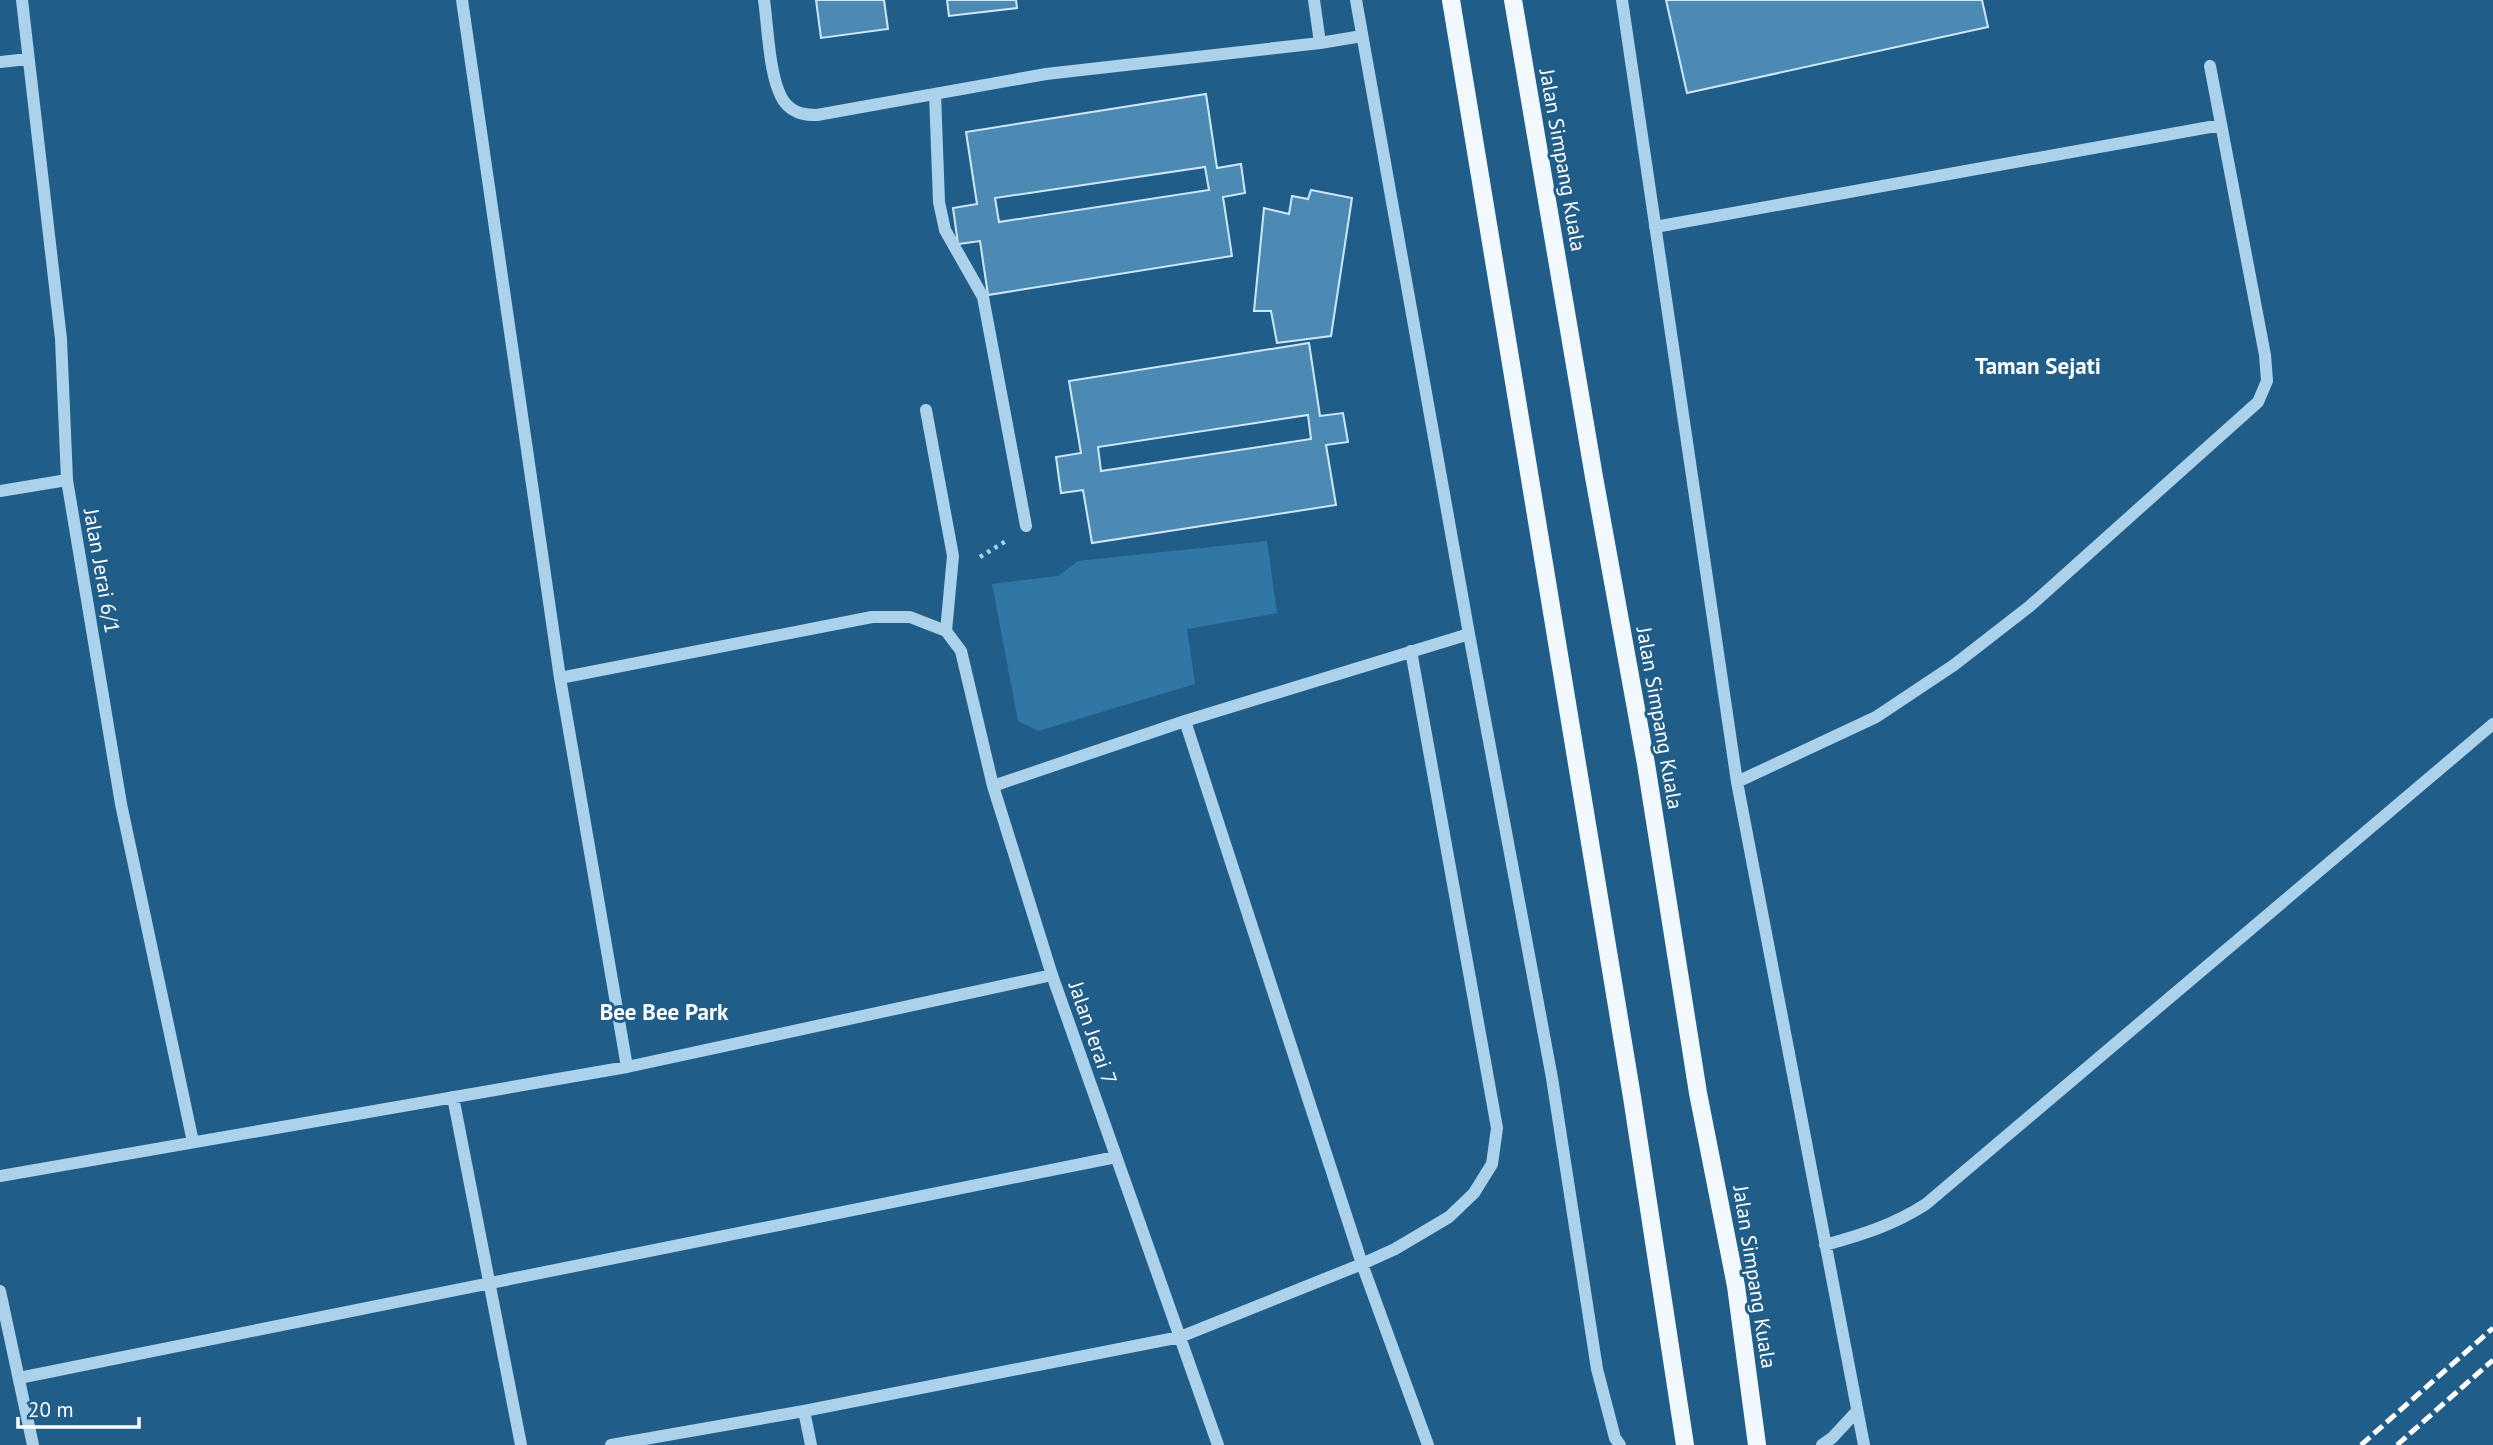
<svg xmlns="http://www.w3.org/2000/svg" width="2493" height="1445" font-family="'PT Sans',sans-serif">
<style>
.park{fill:#3177a5}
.building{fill:#4d8ab3;stroke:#d1e8f8;stroke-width:2;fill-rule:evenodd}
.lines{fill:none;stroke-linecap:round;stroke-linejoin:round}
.path{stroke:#acd2eb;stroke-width:4.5;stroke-dasharray:3.5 5;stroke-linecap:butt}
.minor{stroke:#acd2eb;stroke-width:12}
.major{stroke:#f1f8fe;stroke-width:18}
.rail{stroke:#fff;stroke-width:5;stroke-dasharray:12 5;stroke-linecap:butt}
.labels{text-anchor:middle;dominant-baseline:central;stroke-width:6;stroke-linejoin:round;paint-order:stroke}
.street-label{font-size:21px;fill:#fff;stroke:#205e89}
.neighbourhood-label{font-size:23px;font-weight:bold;fill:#fff;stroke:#205e89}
</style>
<rect width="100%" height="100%" fill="#205e89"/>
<path class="park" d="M1267,541L1277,613L1187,629L1195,684L1038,731L1018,721L992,584L1058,576L1078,561Z"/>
<path class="building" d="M816,0H884L888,29L821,38Z
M947,0H1016L1017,8L949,16Z
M1666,0H1982L1988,27L1687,93Z
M1206,94L1217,168L1241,164L1245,193L1223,197L1232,256L988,295L980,241L958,244L953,208L977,204L966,132ZM1205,167L1209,190L999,222L995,198Z
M1311,190L1352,198L1331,336L1277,343L1271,311H1254L1264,208L1289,214L1292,196L1308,199Z
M1309,343L1320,416L1343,413L1348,442L1326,445L1336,505L1092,543L1083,490L1061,493L1056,457L1081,453L1069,381ZM1308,415L1311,439L1101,471L1098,447Z"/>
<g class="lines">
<path class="path" d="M980,557L1006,541"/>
<path class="minor" d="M22,0L61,339L67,480L121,804L193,1142
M462,0L560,678L627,1067
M764,0C768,26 769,87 787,105C796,114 806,115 817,115L1046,74L1320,43L1362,36
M1314,0L1320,43
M1356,0L1469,634L1552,1078L1597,1369L1615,1438L1620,1445
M1622,0L1737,782L1864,1445
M0,62L28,59
M935,94L939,202L945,230L983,297L1026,526
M1655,227L2221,125
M926,410L953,556L946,631
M0,491L67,480
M946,631L961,651L993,786L1052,975L1218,1445
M560,678L872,617H910L946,631
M1185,721L1362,1264L1428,1445
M1737,782L1876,717L1954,665L2030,606L2258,402L2267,381L2265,355L2210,66
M993,786L1185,721L1469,634
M453,1097L521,1445
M0,1176L627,1067L1052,975
M1825,1245C1861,1235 1894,1225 1926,1204L2493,724
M0,1291L33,1445
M19,1378L1116,1157
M804,1411L811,1445
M611,1445L804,1411L1180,1337L1362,1264L1395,1249L1449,1217L1474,1193L1492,1164L1497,1128L1411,651
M1822,1445L1832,1438L1857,1411"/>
<path class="major" d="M1451,0L1632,1097L1685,1445
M1513,0L1594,477L1646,764L1698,1093L1736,1286L1757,1445"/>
<path class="rail" d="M2361,1445L2493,1328
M2397,1445L2493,1360"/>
</g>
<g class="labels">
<g class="street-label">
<text transform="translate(1563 160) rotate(80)">Jalan Simpang Kuala</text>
<text transform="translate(102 571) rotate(80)">Jalan Jerai 6/1</text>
<text transform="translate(1660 718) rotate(80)">Jalan Simpang Kuala</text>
<text transform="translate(1093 1033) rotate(71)">Jalan Jerai 7</text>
<text transform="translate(1755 1277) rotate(81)">Jalan Simpang Kuala</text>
</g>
<g class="neighbourhood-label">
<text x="2038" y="365">Taman Sejati</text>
<text x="664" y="1011">Bee Bee Park</text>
</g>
</g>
<path d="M18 1417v10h121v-10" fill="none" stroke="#ffffff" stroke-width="3.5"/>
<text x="28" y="1417" font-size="21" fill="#ffffff" stroke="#205e89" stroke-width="5" paint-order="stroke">20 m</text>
</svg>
